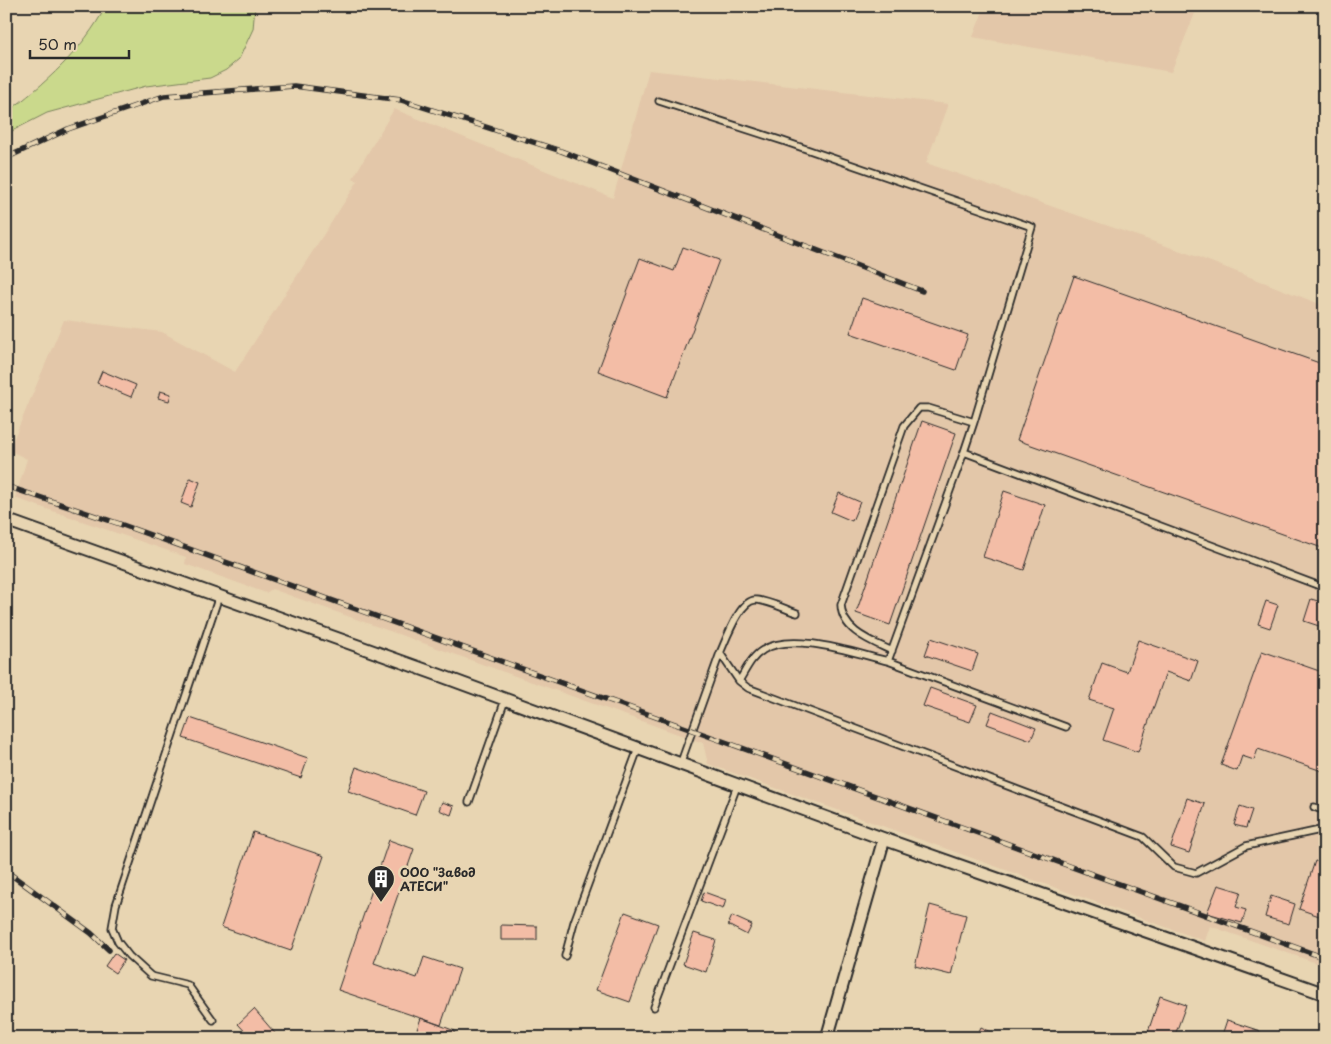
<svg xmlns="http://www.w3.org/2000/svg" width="1331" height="1044" font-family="'Playpen Sans',sans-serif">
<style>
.built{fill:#e3c7a9}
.green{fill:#cad98c;stroke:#7a825c}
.building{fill:#f3bda6;stroke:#2b2b2b}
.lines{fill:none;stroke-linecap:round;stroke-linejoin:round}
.lane-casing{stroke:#2b2b2b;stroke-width:9}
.street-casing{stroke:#2b2b2b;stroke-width:15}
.lane{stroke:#e8d5b2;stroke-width:5.5}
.street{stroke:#e8d5b2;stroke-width:11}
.rail-casing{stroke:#2b2b2b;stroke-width:5.5}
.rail{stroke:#e8d5b2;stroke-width:4;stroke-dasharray:11;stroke-linecap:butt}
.labels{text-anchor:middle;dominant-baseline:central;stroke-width:5;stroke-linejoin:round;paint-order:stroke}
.poi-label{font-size:12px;font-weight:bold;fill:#2b2b2b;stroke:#e8d5b2;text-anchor:start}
</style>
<rect width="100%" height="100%" fill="#e8d5b2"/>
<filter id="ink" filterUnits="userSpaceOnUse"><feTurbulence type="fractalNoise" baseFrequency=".02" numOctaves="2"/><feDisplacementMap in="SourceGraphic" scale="10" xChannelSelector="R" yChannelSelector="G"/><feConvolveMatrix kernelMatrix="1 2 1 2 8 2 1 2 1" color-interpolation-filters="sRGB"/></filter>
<g filter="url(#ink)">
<path class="built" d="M985,6H1198L1171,72L973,37Z
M649,70L948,104L926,163L1198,257L1325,306V966L1210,926L1205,941L708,764L703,743L272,589L266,593L185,564L186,557L15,498L27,459L9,450L64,320L162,332L235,372L358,181L353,178L394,109L613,198Z"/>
<path class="green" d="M106,6H255L253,29L239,59L226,70L210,78L146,86L47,113L6,134V113C45,84 83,50 106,6Z"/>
<path class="building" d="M683,247L719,260L667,397L598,371L640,258L674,271Z
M1074,276L1325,365V549L1017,440Z
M862,298L968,335L956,370L850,333Z
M102,371L136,385L131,397L97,383Z
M160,391L171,394L169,401L158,398Z
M922,421L956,433L890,625L856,613Z
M190,478L200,482L191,507L181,503Z
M1004,491L1045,505L1024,570L983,557Z
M839,493L860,502L852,521L831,512Z
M1311,599L1325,603V628L1304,621Z
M1266,601L1278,605L1270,628L1258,624Z
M931,638L978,654L972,671L925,655Z
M1138,640L1198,661L1191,681L1166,672L1138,752L1103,740L1114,708L1089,700L1102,663L1127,672Z
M1262,651L1325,673V772L1258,749L1254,760L1242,756L1237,771L1221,765Z
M930,688L977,705L970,722L923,706Z
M992,711L1036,728L1031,740L987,724Z
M190,718L308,758L301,778L183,738Z
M356,767L424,791L415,815L348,791Z
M1187,798L1205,804L1189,853L1171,847Z
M442,802L454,806L451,815L439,810Z
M1240,806L1252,810L1246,828L1234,825Z
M253,832L324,856L291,951L221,927Z
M389,840L414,849L374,963L417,978L424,957L460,969L441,1025L338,990Z
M1315,861L1325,864V918L1299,909Z
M1218,885L1241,892L1236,907L1246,910L1242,923L1207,913Z
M704,892L726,900L723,909L701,901Z
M1271,896L1295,904L1289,924L1265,917Z
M930,905L966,915L951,975L915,966Z
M625,912L658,924L630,1002L596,990Z
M732,916L752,925L747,935L728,925Z
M501,925L537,926V940H501Z
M694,933L716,940L706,972L683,964Z
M114,953L124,960L115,973L105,966Z
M1160,996L1186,1005L1174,1038H1146Z
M254,1009L279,1038H251L238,1024Z
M421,1018L455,1031L453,1038H414Z
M1227,1020L1260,1031L1258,1038H1221Z
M981,1027L1003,1038H976Z
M245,1031L251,1038H237Z"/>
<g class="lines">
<defs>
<path id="lane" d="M659,101L783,141L1032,227L974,422
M892,651C871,641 842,631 841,605L904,426L919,408H928L974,422L964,452
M720,653C726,640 740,599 756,600C769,601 785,609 797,613
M739,681C746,670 751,657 763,650C792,631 857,654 888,661
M1066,727L888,661L964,452L1325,588
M680,765L720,653L739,681L748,688L1143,837L1174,867L1196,873L1246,846L1325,829
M469,802L505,700
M1314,807L1325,811
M565,956L574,922L638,749
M654,1007L737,786
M213,1020L188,985L151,976L129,956L118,942L112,928L116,905L219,596"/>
<path id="street" d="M6,520L439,675L884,839L1325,994
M827,1038L884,839"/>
</defs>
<use href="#lane" class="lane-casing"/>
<use href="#street" class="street-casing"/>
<use href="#lane" class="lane"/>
<use href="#street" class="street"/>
<defs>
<path id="rail" d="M6,158L68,129L164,96L294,86L401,100L561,151L922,291
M6,486L117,523L1325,958
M6,871L91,933L109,950"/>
</defs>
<use href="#rail" class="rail-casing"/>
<use href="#rail" class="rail"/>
</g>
</g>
<defs>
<symbol id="building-pin" viewBox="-11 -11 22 30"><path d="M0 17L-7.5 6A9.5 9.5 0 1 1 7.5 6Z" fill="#2b2b2b" stroke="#e8d5b2"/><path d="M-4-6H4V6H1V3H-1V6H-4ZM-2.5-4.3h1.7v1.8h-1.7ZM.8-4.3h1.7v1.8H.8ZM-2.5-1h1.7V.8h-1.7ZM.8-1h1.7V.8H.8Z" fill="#fff"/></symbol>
</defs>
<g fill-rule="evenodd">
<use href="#building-pin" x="365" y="863" width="32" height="43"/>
</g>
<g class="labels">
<g class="poi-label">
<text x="400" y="872">ООО "Завод<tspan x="400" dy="14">АТЕСИ"</tspan></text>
</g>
</g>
<rect width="1331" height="1044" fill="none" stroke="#e8d5b2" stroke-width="25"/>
<rect x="12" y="12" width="1306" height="1019" fill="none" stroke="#2b2b2b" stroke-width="2" filter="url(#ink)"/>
<path d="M30 50v8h99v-8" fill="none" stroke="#2b2b2b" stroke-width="2.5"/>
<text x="38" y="50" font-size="15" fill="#2b2b2b" stroke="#e8d5b2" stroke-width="4" paint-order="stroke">50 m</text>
</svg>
